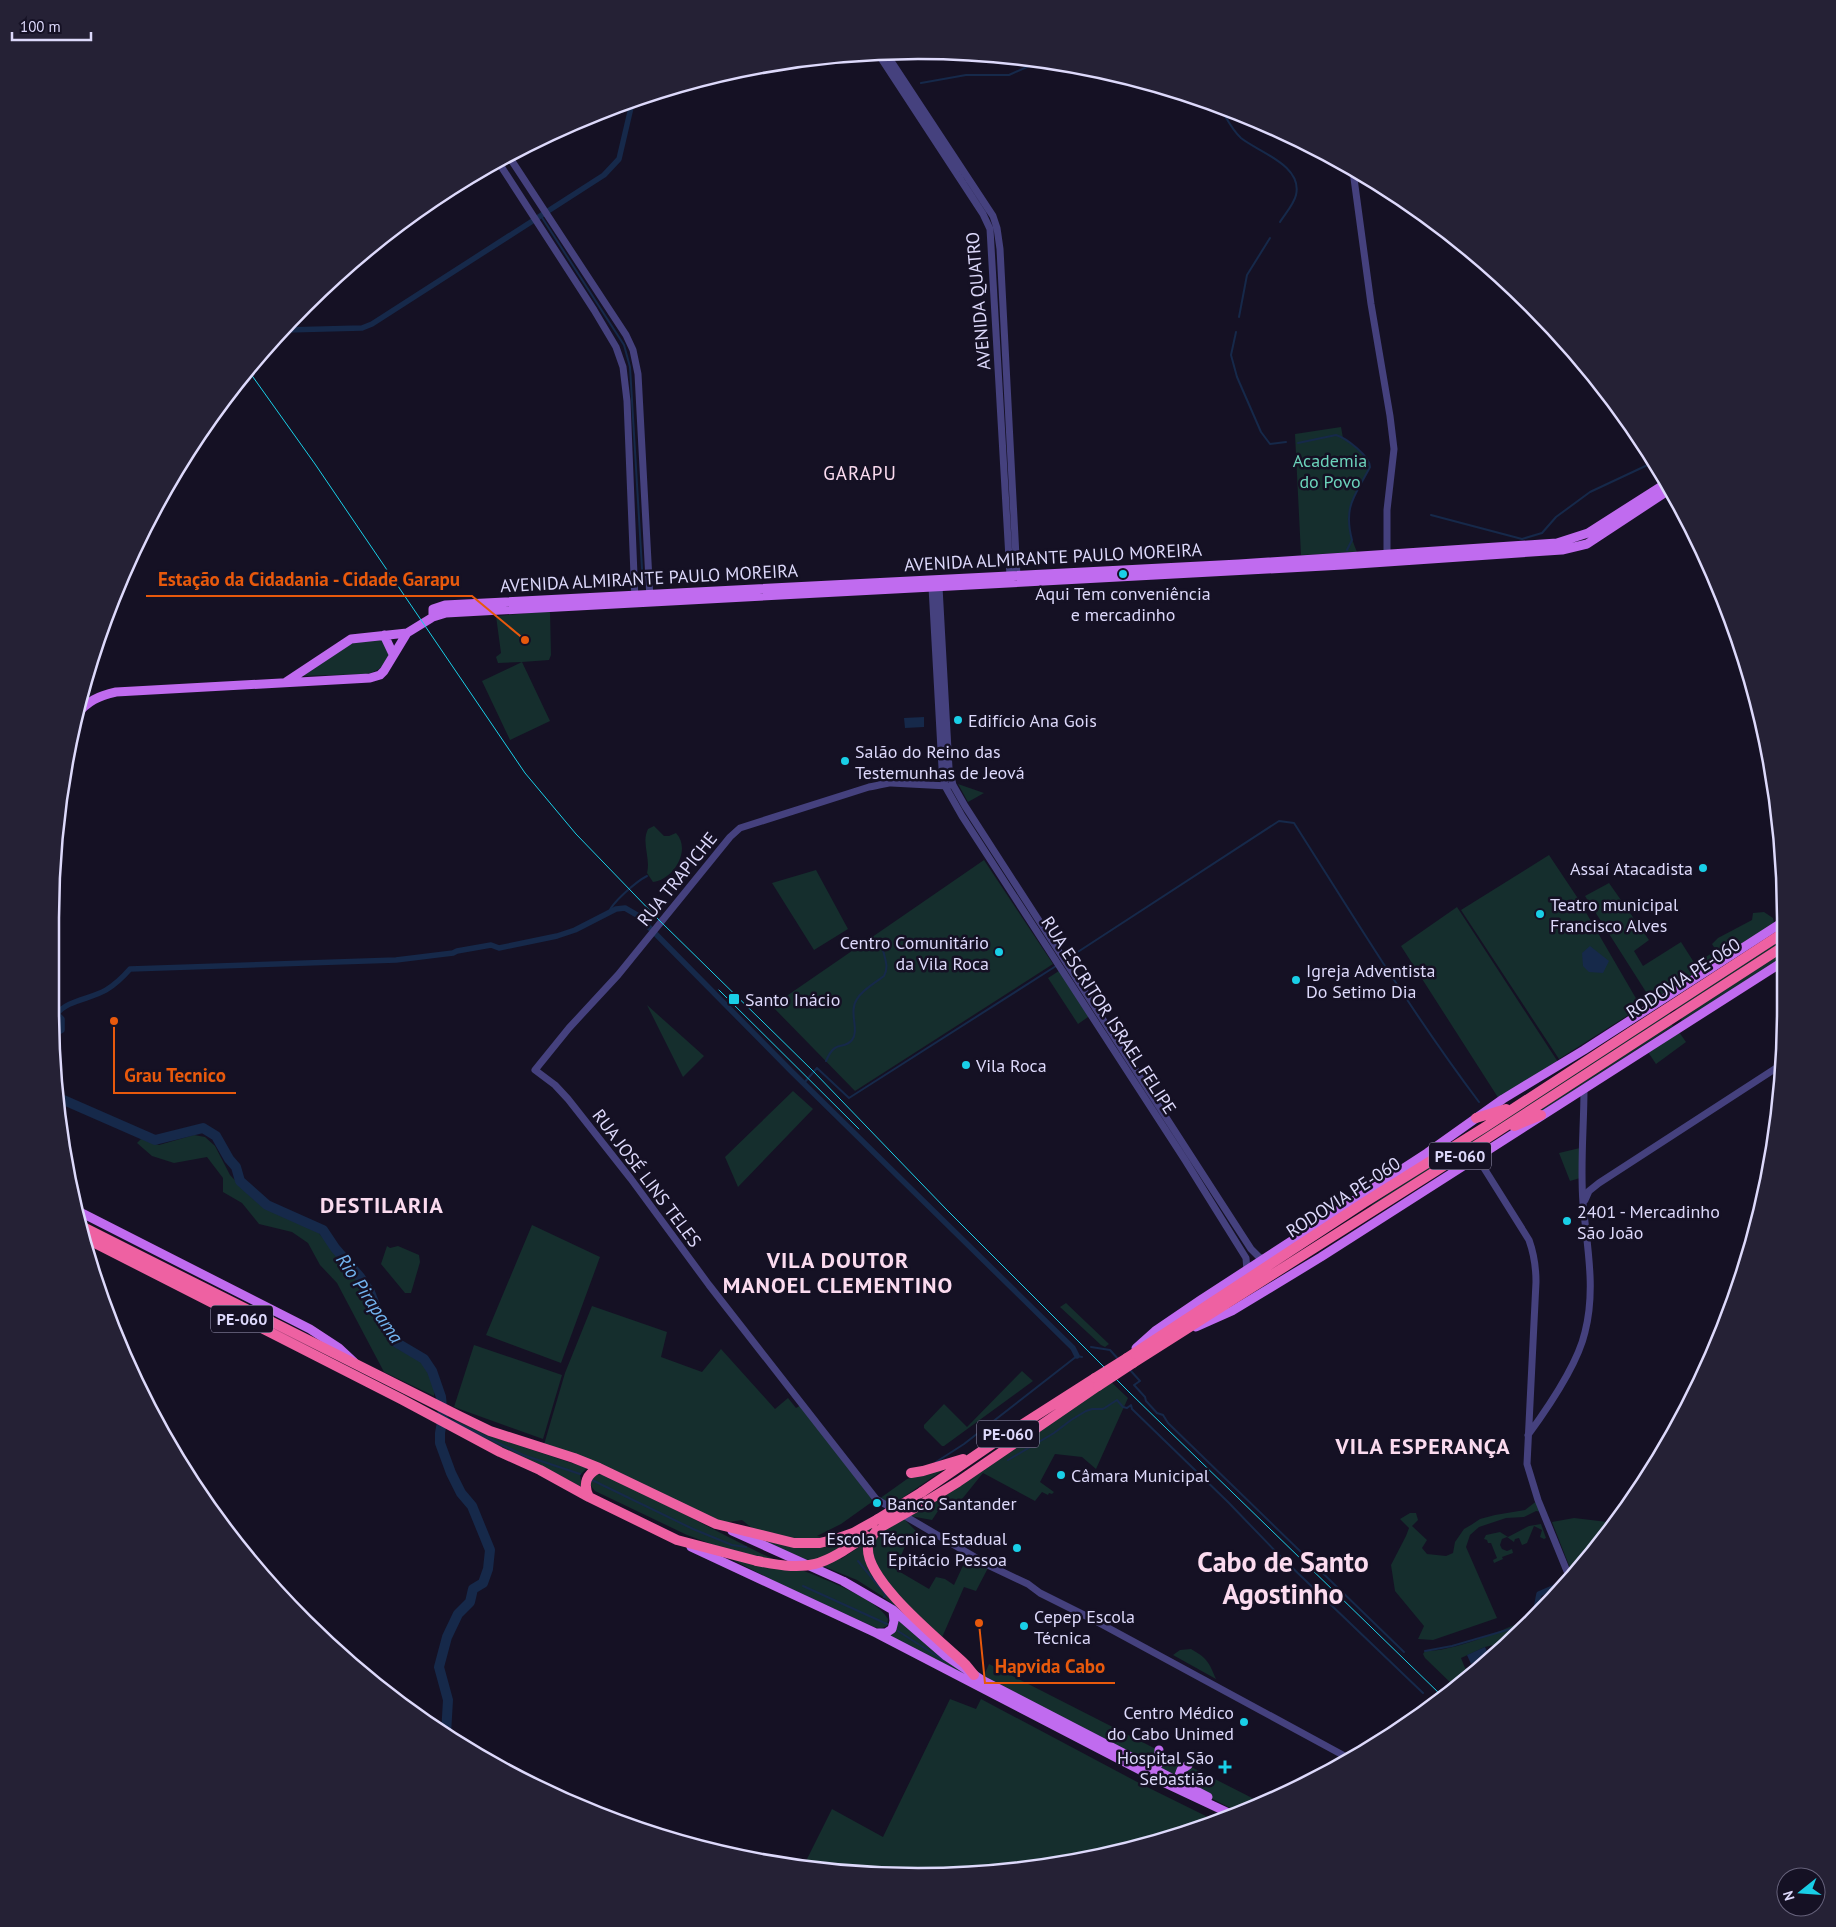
<svg xmlns="http://www.w3.org/2000/svg" width="1836" height="1927" font-family="'PT Sans',sans-serif">
<style>
.green{fill:#152e2d}
.water{fill:#16294a}
.lines{fill:none;stroke-linecap:round;stroke-linejoin:round}
.stream{stroke:#16294a;stroke-width:2}
.canal{stroke:#16294a;stroke-width:5.5}
.river{stroke:#16294a;stroke-width:10}
.minor{stroke:#45417e;stroke-width:7}
.major{stroke:#c06bef;stroke-width:9}
.highway{stroke:#ee61a2;stroke-width:10}
.tram{stroke:#19cfe7;stroke-width:1}
.highway-bridge{stroke:#ee61a2;stroke-width:10}
.poi-dot{fill:#19cfe7;stroke:#151124;stroke-width:2}
.labels{text-anchor:middle;dominant-baseline:central;stroke-width:5;stroke-linejoin:round;paint-order:stroke}
.shield{fill:#151124;stroke:#a19dba;stroke-width:1}
.shield-label{font-size:16px;font-weight:bold;fill:#ddd9fb}
.street-label{font-size:18px;fill:#ddd9fb;stroke:#151124}
.park-label{font-size:18px;fill:#6cd4bc;stroke:#151124}
.poi-label{font-size:18px;fill:#ddd9fb;stroke:#151124;text-anchor:start}
.neighbourhood-label{font-size:19px;letter-spacing:1px;fill:#fbdbef;stroke:#151124}
.water-label{font-size:19px;font-style:italic;fill:#72b4f0;stroke:#151124}
.district-label{font-size:22px;font-weight:bold;letter-spacing:1px;fill:#fbdbef;stroke:#151124}
.town-label{font-size:28px;font-weight:bold;fill:#fbdbef;stroke:#151124}
.rim{fill:none;stroke:#ddd9fb;stroke-width:2.5}
.leader{fill:none;stroke:#e8590c;stroke-width:2}
.callout-dot{fill:#e8590c;stroke:#151124;stroke-width:2}
.callout-label{font-size:19px;text-anchor:middle;font-weight:bold;fill:#e8590c;stroke:#151124;stroke-width:5;stroke-linejoin:round;paint-order:stroke}
</style>
<rect width="100%" height="100%" fill="#151124"/>
<path class="green" d="M1341,427L1343,438C1352,446 1370,454 1370,467C1351,503 1340,511 1357,552L1301,555L1295,434Z
M550,611L551,655L549,660L522,662L550,721L510,740L482,681L522,662L498,663L496,657L501,653L496,616Z
M380,637C383,642 387,647 389,652C392,663 376,672 367,674L300,676L343,644Z
M958,784L984,793L968,802Z
M654,826L664,836H669L676,833C692,850 673,880 653,882L647,873C651,858 641,843 648,829Z
M1549,855L1577,897L1641,1007L1559,1059L1461,910Z
M984,860L1053,964L855,1091L772,1006Z
M816,870L848,929L814,950L772,883Z
M1609,883L1649,940L1634,951L1643,966L1681,942L1695,964L1715,951L1719,959L1653,1003L1585,896Z
M1457,907L1558,1062L1499,1099L1401,946Z
M1764,912L1773,918L1774,923L1721,958L1712,944L1718,938L1752,920L1753,913Z
M1783,938L1784,944L1678,1012L1674,1008Z
M1784,950V960L1682,1023L1681,1017Z
M1062,969L1091,1015L1078,1024L1048,978Z
M647,1005L704,1056L683,1077Z
M1669,1012L1672,1016L1375,1209L1371,1205Z
M1671,1022L1673,1026L1540,1112L1516,1123Z
M1679,1032L1686,1042L1656,1064L1648,1052Z
M793,1091L813,1109L738,1187L725,1157Z
M194,1135L205,1137L215,1146L230,1175L253,1199L267,1209L318,1232L362,1285L374,1306L377,1319L385,1329L398,1349L424,1363L435,1389L434,1396L384,1372L337,1283L320,1265L308,1243L292,1232L259,1224L242,1203L223,1192V1178L207,1157L174,1163L152,1156L137,1143L141,1139L159,1145Z
M1580,1148V1178L1570,1181L1559,1153Z
M532,1225L600,1257L561,1363L486,1335Z
M387,1246L390,1248L398,1246L419,1255L420,1262L411,1293H405L381,1264Z
M1066,1303L1109,1344L1105,1347L1101,1345L1060,1307Z
M592,1306L667,1332L661,1357L702,1372L721,1349L775,1409L788,1398L796,1408L803,1404L876,1499L841,1524L817,1536L836,1539L820,1543L759,1534L742,1520L716,1524L543,1448L565,1373Z
M474,1345L562,1375L543,1439L454,1407Z
M1022,1371L1033,1381L944,1446H942L924,1428V1425L944,1404L967,1427Z
M1108,1379L1128,1398L1096,1469L1082,1457L1055,1454L1040,1482L1054,1492L1052,1494L1049,1493L1048,1495L1042,1492L1035,1501L983,1473L958,1504L946,1499L932,1520L910,1516Z
M455,1420L496,1438L587,1468L580,1475L582,1487L454,1423Z
M949,1466L889,1507L879,1499L907,1479Z
M596,1474L604,1475L624,1483C669,1506 714,1530 760,1553C789,1567 875,1593 888,1619L887,1626L880,1629L874,1627L780,1584L727,1557L722,1548L687,1535L595,1491L591,1486L589,1480Z
M1538,1500L1542,1512L1536,1511L1524,1517L1506,1518L1479,1527L1470,1535L1466,1547L1497,1618L1433,1640L1418,1639L1424,1626L1395,1591L1391,1565L1406,1536L1409,1528L1400,1519L1410,1513H1416L1418,1520L1412,1526L1427,1540L1422,1548L1427,1554L1446,1556L1453,1553L1455,1542L1464,1529L1471,1525L1480,1519L1495,1515L1525,1510Z
M901,1516L916,1531L911,1544L907,1542L895,1569L929,1589L936,1577L945,1579L954,1585L967,1557L988,1568L976,1591L964,1587L940,1642L900,1602L874,1561L870,1533Z
M1574,1518L1616,1523L1577,1573H1572L1552,1522Z
M886,1519L837,1553L841,1559L868,1541L866,1550L911,1618L882,1596L857,1580L754,1538C773,1541 797,1548 815,1548C842,1547 864,1532 886,1519Z
M1541,1524L1546,1538L1544,1539L1540,1537L1542,1530L1534,1526L1527,1543L1522,1545L1519,1538L1515,1539L1514,1542L1507,1537L1502,1539L1500,1545L1502,1549L1507,1551L1512,1549L1513,1553L1502,1557L1503,1559L1494,1563L1493,1560L1497,1558L1491,1543H1488L1487,1540L1484,1539L1486,1535L1500,1532L1508,1537L1529,1526Z
M898,1619L978,1682L886,1637L896,1630Z
M1526,1620L1529,1623L1502,1650L1498,1644L1485,1647L1461,1658L1465,1668L1474,1673L1455,1687L1425,1658L1423,1654L1425,1651C1455,1651 1498,1632 1526,1620Z
M1191,1649C1207,1658 1209,1662 1216,1679L1173,1655L1180,1650Z
M989,1664L1260,1802L1238,1812L982,1680Z
M950,1699L976,1709L981,1699L1141,1784L1218,1822L1197,1831L1031,1870L861,1875L803,1867L832,1809L883,1837Z"/>
<path class="water" d="M924,717V727L905,728L904,718Z
M1590,946L1609,961L1603,973L1589,972L1583,966L1582,953Z
M1485,1647L1489,1656L1471,1664L1467,1655Z"/>
<g class="lines">
<path class="stream" d="M921,83L966,75H1009L1038,62
M1221,109C1227,119 1232,130 1241,138C1258,152 1303,165 1296,195C1294,204 1285,214 1280,222
M541,216L624,345L630,367L643,585
M1239,317L1247,275L1270,238
M1236,332L1231,355L1237,377L1261,432L1270,444L1286,442
M1298,443L1336,435C1346,438 1370,456 1370,467C1355,496 1343,506 1352,540L1347,550
M1431,515L1522,539L1542,533L1556,517L1590,492L1654,462
M608,914C611,903 637,881 647,876
M1067,959L1279,821L1294,823C1354,917 1412,1013 1479,1102
M826,1061C836,1038 843,1051 852,1040C860,1030 848,1012 857,999C863,989 875,983 884,976C889,967 885,959 883,950L880,948L870,950
M804,1083L817,1068L849,1098L1056,966
M1091,1347L1110,1350L1119,1360
M1130,1370L1140,1381L1134,1385L1145,1397L1146,1401L1157,1413L1163,1415L1168,1423L1404,1652
M443,1416L523,1455L580,1474
M1008,1460L1054,1433L1071,1420L1086,1411L1092,1409H1103L1117,1400L1123,1407L1127,1408L1131,1405L1132,1409L1228,1502L1281,1557L1423,1693
M936,1462L964,1444L1077,1356L1082,1357
M592,1480L693,1529L732,1545L746,1547
M858,1561L886,1595L884,1597
M803,1586L887,1624
M898,1631L943,1660
M1425,1651L1452,1646L1528,1624"/>
<path class="canal" d="M285,330L362,328L372,324L604,175L619,159L633,99
M53,1035L62,1030V1019L57,1014C67,1000 91,999 106,990C116,984 123,977 130,969L396,960L453,953L457,951L491,945L499,948L557,936L575,930L616,909L625,908L637,915L791,1071L1073,1348L1077,1356
M1535,1615L1539,1594L1569,1581"/>
<path class="river" d="M59,1098L155,1140L203,1128L216,1136L229,1159L236,1167L240,1181L267,1205L323,1230L335,1248L360,1277L370,1292L380,1318L390,1328L397,1343L424,1359L432,1371L441,1397L443,1416L440,1433V1443L451,1473L461,1493L472,1506L490,1550L488,1569L483,1583L473,1589L470,1602L458,1614L447,1637L439,1667L448,1700L446,1734"/>
<path class="minor" d="M879,55L983,214L990,229L1010,576
M887,55L993,216L997,228L1000,249L1017,576
M508,155L626,335L633,350L638,374L650,599
M497,160L594,310L616,347L623,367L627,401L635,600
M1353,171L1371,304L1390,416L1394,449L1387,510V555
M932,587L942,768L945,786L962,816L1185,1160L1246,1258L1247,1271
M939,587L949,768L953,785L965,806L1251,1249L1259,1257L1264,1259
M950,778C923,774 896,782 869,787L740,828L730,837L618,975L569,1028L535,1070L555,1085L568,1099L631,1179L709,1285L876,1499L990,1566L1028,1584L1040,1593L1090,1618L1352,1760
M891,783L948,786
M1477,1157L1529,1240C1534,1254 1536,1267 1536,1282L1527,1464L1538,1500L1571,1581
M1585,1200L1589,1191L1599,1183L1781,1065
M1528,1435C1547,1409 1578,1363 1585,1332C1596,1289 1587,1247 1583,1203C1580,1166 1584,1127 1584,1089"/>
<path class="major" d="M433,617V609L445,605L1239,564L1557,543L1588,533L1668,482
M384,635L393,654
M286,682L351,639L407,633L433,617L446,613L1343,565L1562,550L1587,544L1672,488
M76,715C88,701 98,696 116,692L370,678L380,675L384,671L407,633
M76,1210L310,1329L339,1348L354,1362
M1196,1327L1232,1311L1321,1257L1784,961
M1136,1348L1155,1331L1202,1299L1427,1153L1503,1099L1584,1050L1783,922
M732,1531L843,1581L893,1610L946,1656L982,1680L1208,1797
M691,1547L876,1633L1167,1784L1233,1815
M876,1633H886L892,1629L894,1621L893,1610
M1154,1769L1159,1763V1750
M1174,1782L1177,1781L1181,1770L1188,1765"/>
<path class="highway" d="M1476,1118L1506,1109
M1514,1126L1541,1115
M81,1226L459,1416L490,1431L574,1458L599,1468L716,1524L794,1543H820L836,1539L853,1533L878,1519
M85,1238L401,1399L500,1452L540,1470L589,1497L677,1540L757,1561
M1127,1358L1365,1202L1485,1127L1783,933
M1133,1363L1483,1141L1784,946
M911,1473L923,1471L963,1459
M922,1492L1001,1438L1095,1378
M589,1497C582,1483 587,1474 599,1468
M927,1501L958,1482L1098,1386
M877,1530C873,1535 869,1540 868,1547C865,1581 941,1641 965,1664L974,1675"/>
<path class="tram" d="M248,370L315,464L525,773L576,834L661,922L813,1071L946,1209L1130,1393L1442,1696
M719,990L859,1129"/>
<path class="highway-bridge" d="M1095,1378L1127,1358
M1098,1386L1133,1363
M878,1519L922,1492
M883,1526L927,1501
M757,1561C812,1572 821,1566 866,1536"/>
</g>
<g class="poi-dot">
<circle cx="1123" cy="574" r="5"/>
<circle cx="958" cy="720" r="5"/>
<circle cx="845" cy="761" r="5"/>
<circle cx="1703" cy="868" r="5"/>
<circle cx="1540" cy="914" r="5"/>
<circle cx="999" cy="952" r="5"/>
<circle cx="1296" cy="980" r="5"/>
<rect x="728" y="993" width="12" height="12" rx="2.5"/>
<circle cx="966" cy="1065" r="5"/>
<circle cx="1567" cy="1221" r="5"/>
<circle cx="1061" cy="1475" r="5"/>
<circle cx="877" cy="1503" r="5"/>
<circle cx="1017" cy="1548" r="5"/>
<circle cx="1024" cy="1626" r="5"/>
<circle cx="1244" cy="1722" r="5"/>
<path d="M1222.5 1759.5h5v5h5v5h-5v5h-5v-5h-5v-5h5z"/>
</g>
<g class="labels">
<g class="shield">
<rect x="1429" y="1142.5" width="62" height="27" rx="4"/>
<rect x="211" y="1305.5" width="62" height="27" rx="4"/>
<rect x="977" y="1420.5" width="62" height="27" rx="4"/>
</g>
<g class="shield-label">
<text x="1460" y="1156">PE-060</text>
<text x="242" y="1319">PE-060</text>
<text x="1008" y="1434">PE-060</text>
</g>
<g class="street-label">
<text transform="translate(978 301) rotate(-95)">AVENIDA QUATRO</text>
<text transform="translate(1053 557) rotate(-3)">AVENIDA ALMIRANTE PAULO MOREIRA</text>
<text transform="translate(649 578) rotate(-3)">AVENIDA ALMIRANTE PAULO MOREIRA</text>
<text transform="translate(677 879) rotate(-51)">RUA TRAPICHE</text>
<text transform="translate(1683 978) rotate(-33)">RODOVIA PE-060</text>
<text transform="translate(1109 1015) rotate(57)">RUA ESCRITOR ISRAEL FELIPE</text>
<text transform="translate(647 1178) rotate(53)">RUA JOSÉ LINS TELES</text>
<text transform="translate(1343 1197) rotate(-33)">RODOVIA PE-060</text>
</g>
<g class="park-label">
<text x="1330" y="460">Academia<tspan x="1330" dy="21">do Povo</tspan></text>
</g>
<g class="poi-label">
<text x="1123" y="593" text-anchor="middle">Aqui Tem conveniência<tspan x="1123" dy="21">e mercadinho</tspan></text>
<text x="968" y="720">Edifício Ana Gois</text>
<text x="855" y="751">Salão do Reino das<tspan x="855" dy="21">Testemunhas de Jeová</tspan></text>
<text x="1693" y="868" text-anchor="end">Assaí Atacadista</text>
<text x="1550" y="904">Teatro municipal<tspan x="1550" dy="21">Francisco Alves</tspan></text>
<text x="989" y="942" text-anchor="end">Centro Comunitário<tspan x="989" dy="21">da Vila Roca</tspan></text>
<text x="1306" y="970">Igreja Adventista<tspan x="1306" dy="21">Do Setimo Dia</tspan></text>
<text x="745" y="999">Santo Inácio</text>
<text x="976" y="1065">Vila Roca</text>
<text x="1577" y="1211">2401 - Mercadinho<tspan x="1577" dy="21">São João</tspan></text>
<text x="1071" y="1475">Câmara Municipal</text>
<text x="887" y="1503">Banco Santander</text>
<text x="1007" y="1538" text-anchor="end">Escola Técnica Estadual<tspan x="1007" dy="21">Epitácio Pessoa</tspan></text>
<text x="1034" y="1616">Cepep Escola<tspan x="1034" dy="21">Técnica</tspan></text>
<text x="1234" y="1712" text-anchor="end">Centro Médico<tspan x="1234" dy="21">do Cabo Unimed</tspan></text>
<text x="1214" y="1757" text-anchor="end">Hospital São<tspan x="1214" dy="21">Sebastião</tspan></text>
</g>
<g class="neighbourhood-label">
<text x="860" y="473">GARAPU</text>
</g>
<g class="water-label">
<text transform="translate(370 1298) rotate(56)">Rio Pirapama</text>
</g>
<g class="district-label">
<text x="382" y="1205">DESTILARIA</text>
<text x="838" y="1260">VILA DOUTOR<tspan x="838" dy="25">MANOEL CLEMENTINO</tspan></text>
<text x="1423" y="1446">VILA ESPERANÇA</text>
</g>
<g class="town-label">
<text x="1283" y="1561">Cabo de Santo<tspan x="1283" dy="32">Agostinho</tspan></text>
</g>
</g>
<path d="M0 0H1836V1927H0ZM918 59H918A859 859 0 0 1 1777 918V1009A859 859 0 0 1 918 1868H918A859 859 0 0 1 59 1009V918A859 859 0 0 1 918 59Z" fill="#252135" fill-rule="evenodd"/>
<path class="rim" d="M918 59H918A859 859 0 0 1 1777 918V1009A859 859 0 0 1 918 1868H918A859 859 0 0 1 59 1009V918A859 859 0 0 1 918 59Z"/>
<path class="leader" d="M525 640L472 596H146M114 1021L114 1093H236M979 1623L985 1683H1115"/>
<g class="callout-dot">
<circle cx="525" cy="640" r="5"/>
<circle cx="114" cy="1021" r="5"/>
<circle cx="979" cy="1623" r="5"/>
</g>
<g class="callout-label">
<text x="309" y="586">Estação da Cidadania - Cidade Garapu</text>
<text x="175" y="1082">Grau Tecnico</text>
<text x="1050" y="1673">Hapvida Cabo</text>
</g>
<g transform="translate(1801 1892) rotate(253)"><circle r="24" fill="#151124" stroke="#65617a"/>
<path d="M0-4L9 19L0 12L-9 19Z" fill="#19cfe7"/>
<text y="-8" font-size="14" font-weight="bold" text-anchor="middle" fill="#ddd9fb">N</text>
</g>
<path d="M12 32v8h79v-8" fill="none" stroke="#ddd9fb" stroke-width="2.5"/>
<text x="20" y="32" font-size="15" fill="#ddd9fb" stroke="#151124" stroke-width="4" paint-order="stroke">100 m</text>
</svg>
